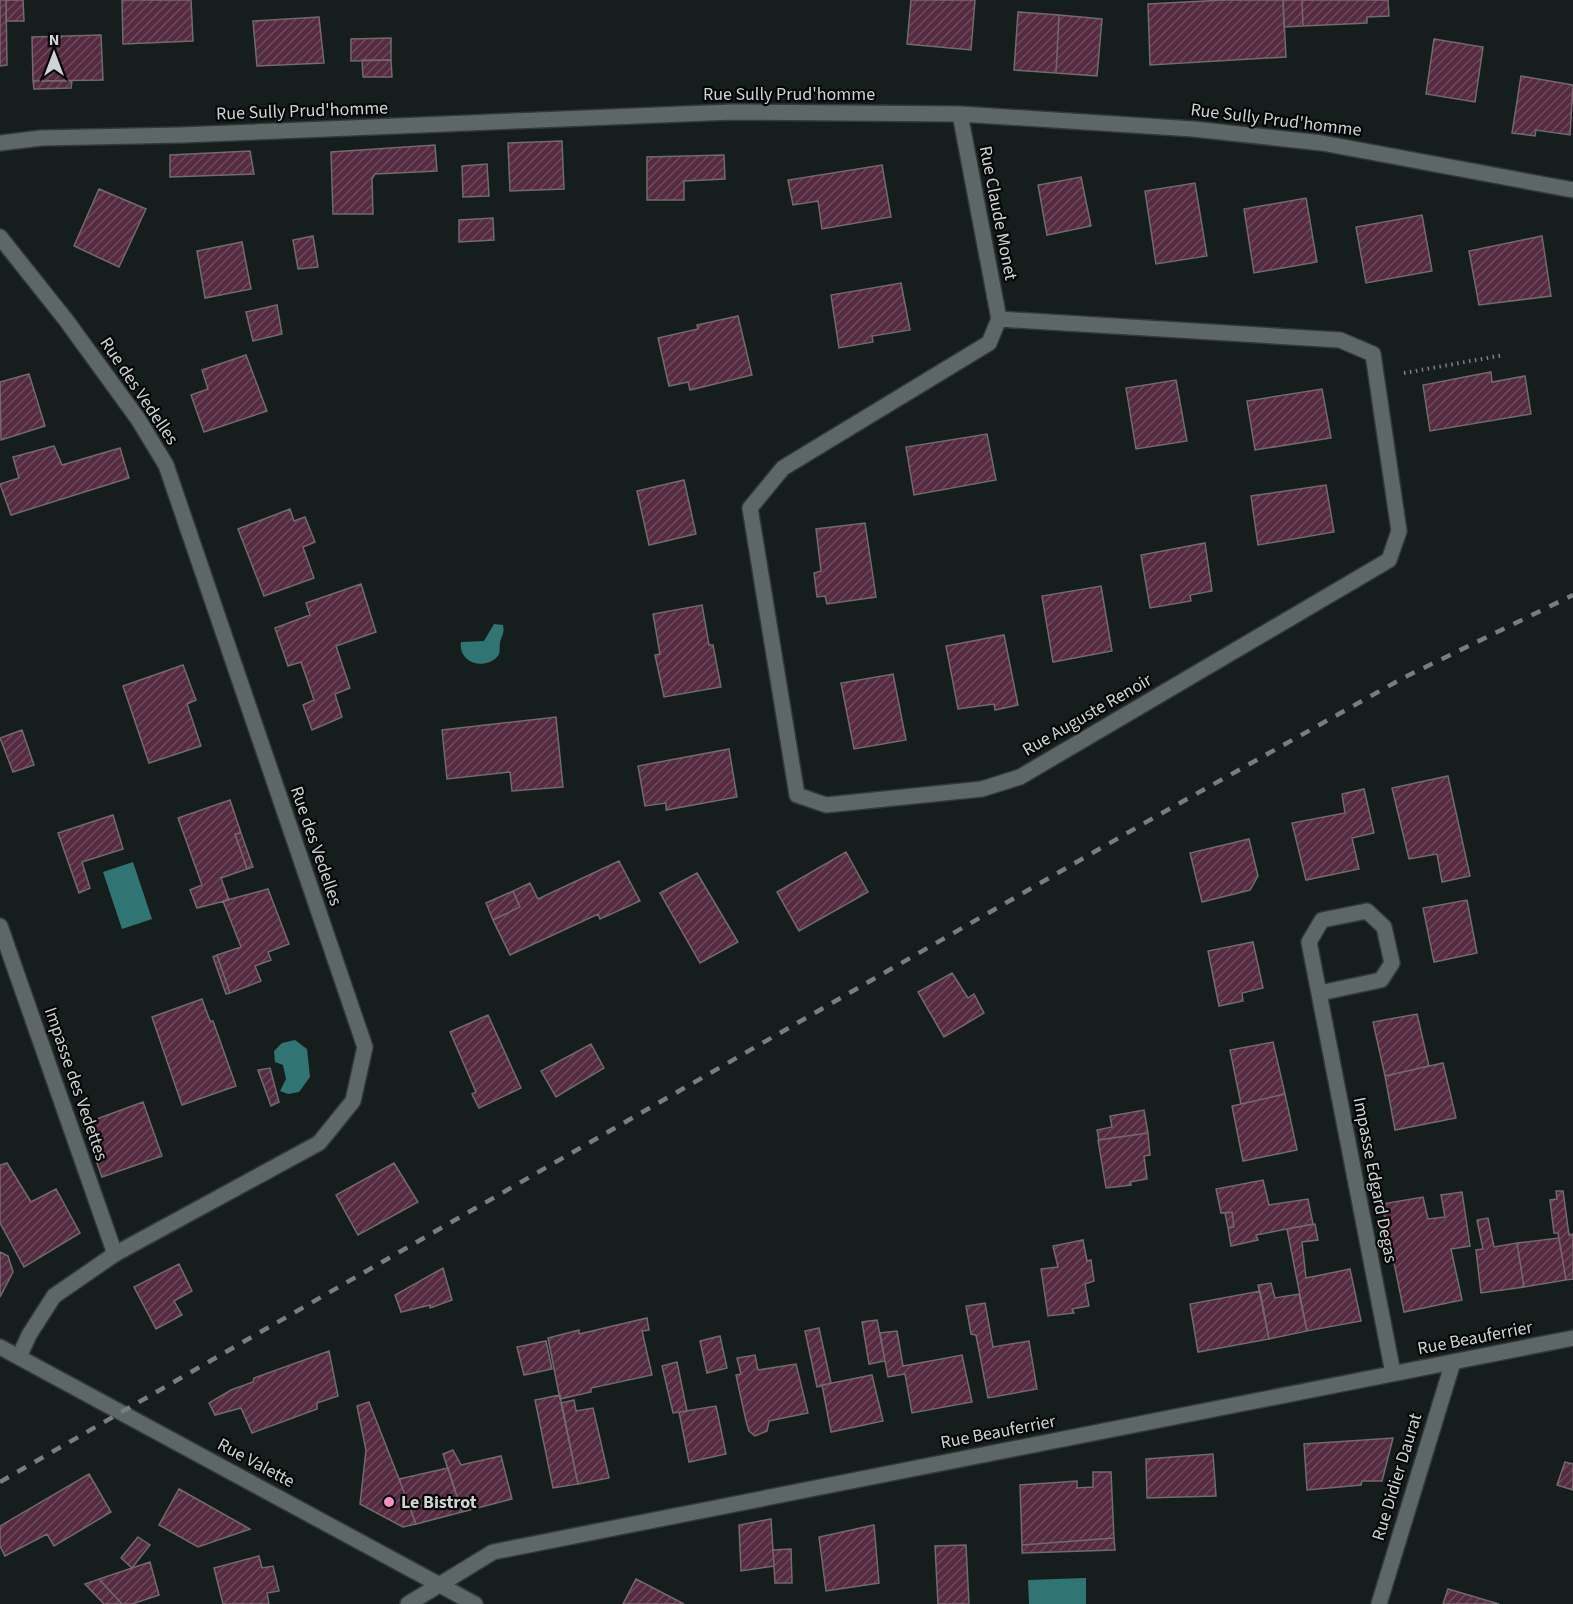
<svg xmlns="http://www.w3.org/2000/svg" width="1573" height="1604" font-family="'Source Sans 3',sans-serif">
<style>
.water{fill:#307573}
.building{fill:url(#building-hatch);stroke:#726a6d;stroke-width:1.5}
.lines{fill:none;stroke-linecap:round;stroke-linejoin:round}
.service-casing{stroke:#343938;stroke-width:18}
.minor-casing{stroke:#343938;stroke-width:18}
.secondary-casing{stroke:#343938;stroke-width:18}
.path{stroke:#7a8180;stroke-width:4;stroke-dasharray:1.5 4.5;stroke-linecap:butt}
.service{stroke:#5e6767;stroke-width:15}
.minor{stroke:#5e6767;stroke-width:15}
.secondary{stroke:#5e6767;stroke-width:15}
.rail{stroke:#777e7d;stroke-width:4.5;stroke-dasharray:10 10;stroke-linecap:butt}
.poi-dot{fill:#fb8fc5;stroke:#050707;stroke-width:2}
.labels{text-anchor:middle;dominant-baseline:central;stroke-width:4.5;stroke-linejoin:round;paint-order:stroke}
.street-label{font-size:18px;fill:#cfd5d4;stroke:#050707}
.poi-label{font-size:18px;font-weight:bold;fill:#cfd5d4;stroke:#050707;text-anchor:start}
</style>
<defs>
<pattern id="building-hatch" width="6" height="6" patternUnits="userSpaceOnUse" patternTransform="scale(1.5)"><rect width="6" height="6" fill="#562b41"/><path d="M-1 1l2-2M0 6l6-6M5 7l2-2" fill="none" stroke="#6d495c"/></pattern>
</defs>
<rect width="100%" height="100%" fill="#161e1d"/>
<path class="water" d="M494,624L503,625C505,634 501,636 500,643C499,649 501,653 497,657C483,671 458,662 461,642L484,641Z
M133,862L152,919L122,929L103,872Z
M295,1040L307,1049L310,1077L299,1092L288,1094L280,1091L286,1079L283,1065L275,1062L274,1051L282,1043Z
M1086,1578V1604H1029L1028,1580Z"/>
<path class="building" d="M0,0H6L7,65L0,66Z
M6,0H23L24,21H6Z
M122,0H191L193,41L123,44Z
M911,0H975L971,50L907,44Z
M1224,0H1283L1286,57L1150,65L1148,4Z
M1283,0H1302L1303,26L1284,27Z
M1302,0H1388L1389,16L1367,17V23L1303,26Z
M1018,12L1059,15L1056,73L1014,70Z
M1059,15L1102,19L1097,76L1056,73Z
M319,17L324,63L257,66L253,21Z
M101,35L103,80L33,81L32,37Z
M391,38V60L351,61V39Z
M1434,39L1483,47L1475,102L1426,94Z
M362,60H391L392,77H363Z
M1521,76L1573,85L1570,135L1536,130L1535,136L1512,133Z
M33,81H72L71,88L34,89Z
M562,141L564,189L510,191L508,143Z
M435,145L437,171L375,174L372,179L373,214H333L331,152Z
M250,151L254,174L170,177V155Z
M724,155L725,179L684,181V200H647V157Z
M487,164L489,196L463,197L462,166Z
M882,165L891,217L822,229L818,201L793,205L788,180Z
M1081,177L1091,226L1047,235L1038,185Z
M1195,183L1207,256L1156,264L1145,191Z
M99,189L146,209L119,267L74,246Z
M1306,198L1317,262L1254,273L1244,209Z
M1422,215L1432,271L1366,283L1356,227Z
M493,218L494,240L459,242V220Z
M313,236L318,267L298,269L293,240Z
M1542,236L1551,296L1479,305L1469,251Z
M242,242L251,289L205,298L197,251Z
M901,283L910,330L872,336L873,342L839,348L831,295Z
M277,305L282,334L253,341L246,312Z
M738,316L752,375L690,390L688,382L669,386L658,338L698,329L697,325Z
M246,355L267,411L204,432L191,395L208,389L202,370Z
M1491,372L1492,382L1525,376L1531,414L1430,431L1423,385Z
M29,374L45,426L1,440L0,382Z
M1176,380L1187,441L1136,449L1126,388Z
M1322,389L1331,438L1255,450L1247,401Z
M987,434L996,480L914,495L906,447Z
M54,446L62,465L120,448L129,478L11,515L0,484L19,478L13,457Z
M684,480L696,534L649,545L637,491Z
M1326,485L1334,532L1258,545L1251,496Z
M290,509L294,521L305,517L315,542L303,547L314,578L264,596L238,529Z
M865,523L876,597L827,604L825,596L817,597L814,573L821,571L816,529Z
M1205,543L1212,591L1190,595L1191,601L1150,608L1141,555Z
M361,584L376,632L336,646L350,688L335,694L342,717L312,730L303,705L314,700L301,662L288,666L275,628L310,615L306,603Z
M1101,586L1112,651L1053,662L1042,596Z
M702,605L709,645H713L721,687L664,697L655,655L660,654L653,614Z
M1004,635L1018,705L995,710L994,704L958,709L946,646Z
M183,665L196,700L187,704L201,746L149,763L123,686Z
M893,674L906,740L854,749L841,683Z
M556,717L563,787L512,791L510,772L447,779L442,730Z
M22,730L34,765L13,772L0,738Z
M729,749L737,797L666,810V803L645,806L638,766Z
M1448,776L1470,876L1442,882L1437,854L1409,859L1392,788Z
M1364,789L1374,833L1352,838L1359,869L1306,880L1292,823L1345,813L1342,794Z
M230,800L241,833L235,834L247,869L221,878L229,900L197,908L190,890L202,885L178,818Z
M113,815L123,849L82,862L90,888L79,893L58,833Z
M241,833L253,867L247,869L235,834Z
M1249,839L1258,876L1250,890L1202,902L1190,853Z
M846,852L868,892L799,931L777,892Z
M619,861L640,901L600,919L598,914L510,955L493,920L520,907L513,891L530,883L538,899Z
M697,873L738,942L700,963L660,893Z
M268,889L289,944L268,952L271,960L255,966L261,981L230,993L217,955L241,947L223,901Z
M513,891L520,907L493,920L486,903Z
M1467,900L1477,953L1434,962L1423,908Z
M1253,942L1263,988L1242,993L1243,1001L1219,1006L1208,951Z
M217,955L230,993L226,994L213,957Z
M952,973L968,998L974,994L984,1013L944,1037L918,992Z
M202,999L210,1021H213L236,1086L182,1105L152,1017Z
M1417,1014L1429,1066L1385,1076L1373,1022Z
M488,1015L521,1088L479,1108L472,1094L476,1092L450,1032Z
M1273,1042L1285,1094L1241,1104L1230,1050Z
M591,1044L604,1068L556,1097L541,1071Z
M1443,1063L1456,1118L1395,1130L1385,1076Z
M270,1068L279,1102L271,1106L258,1070Z
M1285,1094L1297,1150L1243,1161L1232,1106Z
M143,1102L162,1156L102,1177L83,1124Z
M1144,1110L1148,1133L1099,1140L1097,1130L1112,1127L1110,1116Z
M1148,1133L1150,1155L1144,1156L1147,1179L1130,1182L1131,1185L1106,1188L1098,1140Z
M7,1163L31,1202L56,1189L80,1233L24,1267L0,1223V1165Z
M394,1163L418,1202L358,1235L336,1195Z
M1263,1180L1269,1205L1308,1199L1313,1224L1256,1235L1258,1240L1231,1246L1228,1228L1234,1227L1232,1212L1221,1213L1216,1189Z
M1556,1191H1563L1569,1235L1573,1234V1279L1566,1280L1558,1233H1554L1550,1200L1557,1199Z
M1462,1192L1470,1246L1451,1249L1462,1300L1404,1312L1382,1204L1423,1197L1428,1219L1445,1217L1441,1195Z
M1232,1212L1234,1227L1228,1228L1225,1213Z
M1488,1218L1494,1247L1517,1243L1524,1287L1481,1293L1476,1250L1483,1249L1477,1220Z
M1315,1224L1318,1240L1302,1242L1306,1278L1350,1269L1361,1321L1307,1331L1287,1229Z
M1559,1238L1566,1280L1524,1287L1517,1243Z
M1083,1240L1087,1261L1091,1260L1094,1281L1085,1284L1089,1306L1072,1309L1074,1313L1048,1316L1041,1269L1058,1267L1053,1246Z
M0,1252L8,1256L13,1272L0,1297Z
M179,1264L192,1291L174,1301L182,1315L156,1329L134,1287Z
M443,1268L452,1300L430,1308V1305L401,1312L395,1295Z
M1271,1283L1275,1298L1299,1294L1307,1331L1269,1339L1258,1285Z
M1260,1291L1269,1339L1198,1352L1190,1304Z
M985,1303L993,1347L1029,1341L1037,1389L988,1398L976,1335L971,1334L966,1306Z
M647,1318L649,1330L642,1331L652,1375L591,1388V1392L560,1399L548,1338L579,1330V1334Z
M877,1320L885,1361L869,1364L862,1322Z
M819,1328L831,1383L817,1387L805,1331Z
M897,1331L903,1366L962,1355L972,1402L912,1413L905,1374L888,1377L885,1361L880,1333Z
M720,1336L727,1368L707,1373L700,1341Z
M546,1341L552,1369L524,1375L517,1347Z
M329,1351L338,1396L317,1403V1409L252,1433L241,1408L215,1415L209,1403L231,1390L253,1382L254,1378Z
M755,1355L758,1370L796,1364L808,1413L769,1421L767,1431L755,1436L749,1431L746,1421L736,1375L741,1374L737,1358Z
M677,1362L687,1411L673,1413L662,1366Z
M872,1375L883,1421L831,1432L822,1385Z
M560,1395L578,1484L553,1488L535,1400Z
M574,1400L576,1411L593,1408L609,1478L578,1484L561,1403Z
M369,1402L399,1479L416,1524L403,1527L360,1504L366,1450L357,1406Z
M716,1406L726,1454L689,1462L679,1412Z
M1393,1438L1382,1481H1362L1361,1485L1307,1490L1304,1444Z
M453,1450L461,1465L501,1456L512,1499L462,1512L443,1454Z
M1213,1454L1216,1496L1147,1498L1146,1459Z
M1565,1462L1573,1464V1490L1557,1485Z
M448,1468L462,1512L416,1524L399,1479Z
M1093,1472H1111L1114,1538L1022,1545L1020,1485L1077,1481V1488L1093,1487Z
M89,1474L111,1512L54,1546L47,1534L5,1556L0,1546V1526Z
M179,1489L250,1529L198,1547L159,1525Z
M771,1519L774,1566L741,1571L739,1525Z
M874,1525L879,1583L826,1591L819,1537Z
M138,1537L150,1545L132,1568L121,1558Z
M1114,1538L1115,1550L1022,1553V1545Z
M966,1545L969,1604H938L935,1546Z
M791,1549L792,1583H775L773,1550Z
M259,1556L262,1568L273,1566L279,1591L267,1593L269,1604H223L214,1568Z
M150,1562L159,1595L132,1604H122L99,1579Z
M99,1579L122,1604H104L85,1584Z
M636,1579L684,1604H623Z
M1448,1589L1499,1604H1443Z"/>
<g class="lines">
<defs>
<path id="service" d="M0,926L115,1254"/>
<path id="minor" d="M960,114L999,319
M0,143L41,138L182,135L732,112L960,114L1193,129L1322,143L1573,190
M0,237L66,320L138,419L166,465L365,1047L353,1101L319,1143L115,1254L54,1296L29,1335L19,1357
M999,319L1340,340L1373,354L1399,531L1389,560L1020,777L982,789L826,805L797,795L750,508L783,468L989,343Z
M1320,993L1381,980L1392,963L1384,927L1367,911L1322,920L1309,942L1393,1373
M408,1604L493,1552L1573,1338
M1379,1604L1453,1362"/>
<path id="secondary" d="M0,1347L475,1604"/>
</defs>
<use href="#service" class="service-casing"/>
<use href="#minor" class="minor-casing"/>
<use href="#secondary" class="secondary-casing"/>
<path class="path" d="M1404,373L1504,355"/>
<use href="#service" class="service"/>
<use href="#minor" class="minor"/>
<use href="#secondary" class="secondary"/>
<path class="rail" d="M0,1482L1155,817L1403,678L1573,595"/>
</g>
<circle class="poi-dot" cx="389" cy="1502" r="6"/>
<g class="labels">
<g class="street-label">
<text x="789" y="94">Rue Sully Prud'homme</text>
<text transform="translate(302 111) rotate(-2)">Rue Sully Prud'homme</text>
<text transform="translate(1276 120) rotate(7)">Rue Sully Prud'homme</text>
<text transform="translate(998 213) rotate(79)">Rue Claude Monet</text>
<text transform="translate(139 391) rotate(56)">Rue des Vedelles</text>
<text transform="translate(1087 715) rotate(-30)">Rue Auguste Renoir</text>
<text transform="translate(316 846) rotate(71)">Rue des Vedelles</text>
<text transform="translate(76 1084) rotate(71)">Impasse des Vedettes</text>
<text transform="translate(1375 1180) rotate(79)">Impasse Edgard Degas</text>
<text transform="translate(1475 1338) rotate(-11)">Rue Beauferrier</text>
<text transform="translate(998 1432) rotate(-11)">Rue Beauferrier</text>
<text transform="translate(256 1463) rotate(28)">Rue Valette</text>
<text transform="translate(1397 1477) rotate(-73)">Rue Didier Daurat</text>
</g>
<g class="poi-label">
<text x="401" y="1502">Le Bistrot</text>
</g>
</g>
<g transform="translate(54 54)" stroke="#050707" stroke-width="4.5" paint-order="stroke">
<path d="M0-4.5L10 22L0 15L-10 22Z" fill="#cfd5d4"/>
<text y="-9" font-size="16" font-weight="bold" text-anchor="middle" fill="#cfd5d4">N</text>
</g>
</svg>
